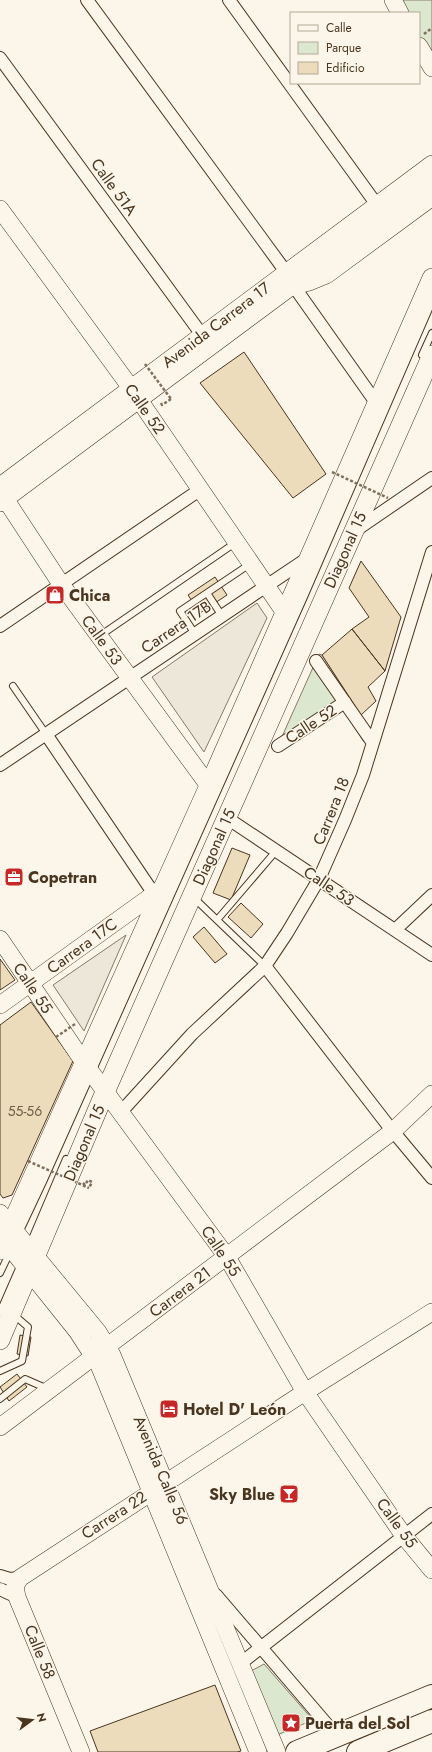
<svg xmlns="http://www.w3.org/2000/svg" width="432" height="1752" font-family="Jost,sans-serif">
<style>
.green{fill:#dce7d0;stroke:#887966}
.parking{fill:#ede7d9;stroke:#887966}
.building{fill:#ecdcbc;stroke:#4a3520}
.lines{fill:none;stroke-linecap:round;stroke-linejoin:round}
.lane-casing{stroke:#4a3520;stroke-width:8}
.street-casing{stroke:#4a3520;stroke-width:14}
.secondary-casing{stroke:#4a3520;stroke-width:18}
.primary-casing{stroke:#4a3520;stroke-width:20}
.highway-casing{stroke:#4a3520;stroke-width:24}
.path{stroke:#7f6f5c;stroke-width:2.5;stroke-dasharray:3 2;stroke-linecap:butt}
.lane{stroke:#fbf6e9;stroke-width:6}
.street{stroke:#fbf6e9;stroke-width:12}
.secondary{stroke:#fbf6e9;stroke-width:17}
.primary{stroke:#fbf6e9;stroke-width:19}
.highway{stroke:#fbf6e9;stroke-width:22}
.path-bridge{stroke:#7f6f5c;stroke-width:2.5;stroke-dasharray:3 2;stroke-linecap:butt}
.labels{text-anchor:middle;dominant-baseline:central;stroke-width:3;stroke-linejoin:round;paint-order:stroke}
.number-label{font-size:14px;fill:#725f47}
.street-label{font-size:16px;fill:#4a3520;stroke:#fbf6e9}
.poi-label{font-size:16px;font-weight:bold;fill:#4a3520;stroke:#fbf6e9;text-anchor:start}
</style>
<rect width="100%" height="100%" fill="#fbf6e9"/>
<path class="green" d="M398,0H432V59L419,37V13H405Z
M319,654L322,655L368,727L364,742L343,710L276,750Z
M264,1664L313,1720L277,1735L251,1671Z"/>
<path class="parking" d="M257,603L267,618L204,752L152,677Z
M126,935L84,1031L53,985Z"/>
<path class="building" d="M244,352L326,474L293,498L200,383Z
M361,561L401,617L385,671L352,629L369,617L349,588Z
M215,577L227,595L200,613L188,595Z
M352,629L385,671L368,687L376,701L361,715L322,655Z
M232,848L250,855L231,900L213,893Z
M241,903L263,924L251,938L228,917Z
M204,927L227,954L215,963L193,937Z
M0,959L15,980L0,990Z
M31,1002L73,1061L12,1195L3,1198L0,1194V1025Z
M20,1335L31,1337L28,1356L17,1354Z
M17,1374L27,1387L9,1401L0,1387Z
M215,1685L241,1751L237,1752H98L90,1731Z"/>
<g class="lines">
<defs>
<path id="lane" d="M422,355L432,333
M207,593L222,616
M195,634L180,611L250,564
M101,635L235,543
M13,686L46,734
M193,897L265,966
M217,920L276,851
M19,1233L43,1182L304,597L432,302
M29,1246L66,1159
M0,1273L11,1250
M0,1312L21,1264
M0,1371L22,1361L28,1327L14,1315
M0,1399L25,1379L48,1389"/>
<path id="street" d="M87,0L286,272
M229,0L377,205
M0,58L202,335
M293,285L377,404
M356,530L432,478
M0,626L201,489
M316,661L373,743
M46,734L158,900
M278,746L345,702
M0,765L308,558
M227,818L432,955
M395,930L432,895
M265,966L387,1124L432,1178
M120,1113L192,1034L265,966L287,933L319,879L345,820L363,775L432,552
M0,1576L10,1579L20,1578
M0,1589L17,1597
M216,1595L336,1735
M241,1663L432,1514"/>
<path id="secondary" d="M393,0L400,13
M419,46L432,68
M0,209L131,388L285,613
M0,486L432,164
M0,491L61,584L209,786
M0,503L432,182
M0,939L85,1064L227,1257L305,1392L404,1536L432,1570
M0,1005L164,887
M0,1213L98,1332L112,1355L277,1752
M0,1235L77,1331L99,1365L258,1752
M0,1427L393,1131L432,1094
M81,1752L17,1597L15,1586L20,1578L305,1392L432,1312"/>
<path id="primary" d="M293,285L309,281L326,274L432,196
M0,1250L209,786L432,278
M0,1340L105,1092L432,355"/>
<path id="highway" d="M297,1752L432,1696
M358,1752L432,1721"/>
</defs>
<use href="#lane" class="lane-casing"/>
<use href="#street" class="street-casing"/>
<use href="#secondary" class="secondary-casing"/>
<use href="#primary" class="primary-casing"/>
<use href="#highway" class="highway-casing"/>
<path class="path" d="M424,34L432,28
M161,403L162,405L171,399
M83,1183L85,1185L88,1180L92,1182L89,1188"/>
<use href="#lane" class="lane"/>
<use href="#street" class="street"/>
<use href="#secondary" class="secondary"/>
<use href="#primary" class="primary"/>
<use href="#highway" class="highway"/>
<path class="path-bridge" d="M145,364L171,399
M332,472L388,498
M56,1037L75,1024
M28,1161L89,1188"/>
</g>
<defs>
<symbol id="shop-square" viewBox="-11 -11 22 22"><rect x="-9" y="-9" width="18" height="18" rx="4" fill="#c62828" stroke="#fbf6e9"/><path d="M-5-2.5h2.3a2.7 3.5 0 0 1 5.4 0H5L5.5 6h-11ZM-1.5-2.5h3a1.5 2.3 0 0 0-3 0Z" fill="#fff"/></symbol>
<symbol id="office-square" viewBox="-11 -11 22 22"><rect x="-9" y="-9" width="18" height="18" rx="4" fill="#c62828" stroke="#fbf6e9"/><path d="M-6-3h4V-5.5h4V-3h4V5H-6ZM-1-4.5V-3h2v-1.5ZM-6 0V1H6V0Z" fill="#fff"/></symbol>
<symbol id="hotel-square" viewBox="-11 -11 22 22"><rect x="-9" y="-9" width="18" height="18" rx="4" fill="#c62828" stroke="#fbf6e9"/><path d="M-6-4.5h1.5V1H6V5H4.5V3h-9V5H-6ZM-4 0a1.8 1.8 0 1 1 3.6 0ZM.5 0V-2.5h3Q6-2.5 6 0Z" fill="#fff"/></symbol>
<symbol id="bar-square" viewBox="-11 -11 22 22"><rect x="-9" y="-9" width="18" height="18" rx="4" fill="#c62828" stroke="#fbf6e9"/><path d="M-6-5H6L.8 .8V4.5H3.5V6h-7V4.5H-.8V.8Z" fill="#fff"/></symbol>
<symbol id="sight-square" viewBox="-11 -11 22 22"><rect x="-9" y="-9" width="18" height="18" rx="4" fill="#c62828" stroke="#fbf6e9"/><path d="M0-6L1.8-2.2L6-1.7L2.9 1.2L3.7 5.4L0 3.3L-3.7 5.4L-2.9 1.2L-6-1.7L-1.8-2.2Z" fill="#fff"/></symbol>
</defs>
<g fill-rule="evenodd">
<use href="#shop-square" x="44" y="584" width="22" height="22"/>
<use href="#office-square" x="3" y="866" width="22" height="22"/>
<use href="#hotel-square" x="158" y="1398" width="22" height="22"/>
<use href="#bar-square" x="278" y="1483" width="22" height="22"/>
<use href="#sight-square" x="280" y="1712" width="22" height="22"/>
</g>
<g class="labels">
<g class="number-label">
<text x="25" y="1111">55-56</text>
</g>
<g class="street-label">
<text transform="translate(114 187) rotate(54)">Calle 51A</text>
<text transform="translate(216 325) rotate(-37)">Avenida Carrera 17</text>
<text transform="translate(145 409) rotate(55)">Calle 52</text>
<text transform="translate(345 550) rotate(-66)">Diagonal 15</text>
<text transform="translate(176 627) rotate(-34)">Carrera 17B</text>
<text transform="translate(102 640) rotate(54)">Calle 53</text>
<text transform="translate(311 724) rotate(-33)">Calle 52</text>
<text transform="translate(331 811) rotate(-68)">Carrera 18</text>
<text transform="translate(214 847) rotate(-66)">Diagonal 15</text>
<text transform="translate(329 886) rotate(34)">Calle 53</text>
<text transform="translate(82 946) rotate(-36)">Carrera 17C</text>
<text transform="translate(33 988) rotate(56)">Calle 55</text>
<text transform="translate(84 1143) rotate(-67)">Diagonal 15</text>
<text transform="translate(221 1251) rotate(56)">Calle 55</text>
<text transform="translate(180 1292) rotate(-37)">Carrera 21</text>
<text transform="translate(161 1470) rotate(67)">Avenida Calle 56</text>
<text transform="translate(114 1515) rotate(-33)">Carrera 22</text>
<text transform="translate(397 1523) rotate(54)">Calle 55</text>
<text transform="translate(40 1652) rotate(68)">Calle 58</text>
</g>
<g class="poi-label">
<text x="69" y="595">Chica</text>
<text x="28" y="877">Copetran</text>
<text x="183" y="1409">Hotel D' León</text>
<text x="275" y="1494" text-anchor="end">Sky Blue</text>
<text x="305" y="1723">Puerta del Sol</text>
</g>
</g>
<rect x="290" y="12" width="130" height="72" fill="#fbf6e9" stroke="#b4a999"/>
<rect x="298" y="25" width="20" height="6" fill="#fbf6e9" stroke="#b4a999"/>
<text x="326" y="32" font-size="12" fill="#4a3520">Calle</text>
<rect x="298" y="42" width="20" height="12" fill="#dce7d0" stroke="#b4a999"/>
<text x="326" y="52" font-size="12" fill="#4a3520">Parque</text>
<rect x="298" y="62" width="20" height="12" fill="#ecdcbc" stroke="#b4a999"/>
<text x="326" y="72" font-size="12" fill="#4a3520">Edificio</text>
<g transform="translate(32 1720) rotate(75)" stroke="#fbf6e9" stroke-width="3" paint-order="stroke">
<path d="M0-3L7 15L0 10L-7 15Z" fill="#4a3520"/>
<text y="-6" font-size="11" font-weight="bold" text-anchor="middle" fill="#4a3520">N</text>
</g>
</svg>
